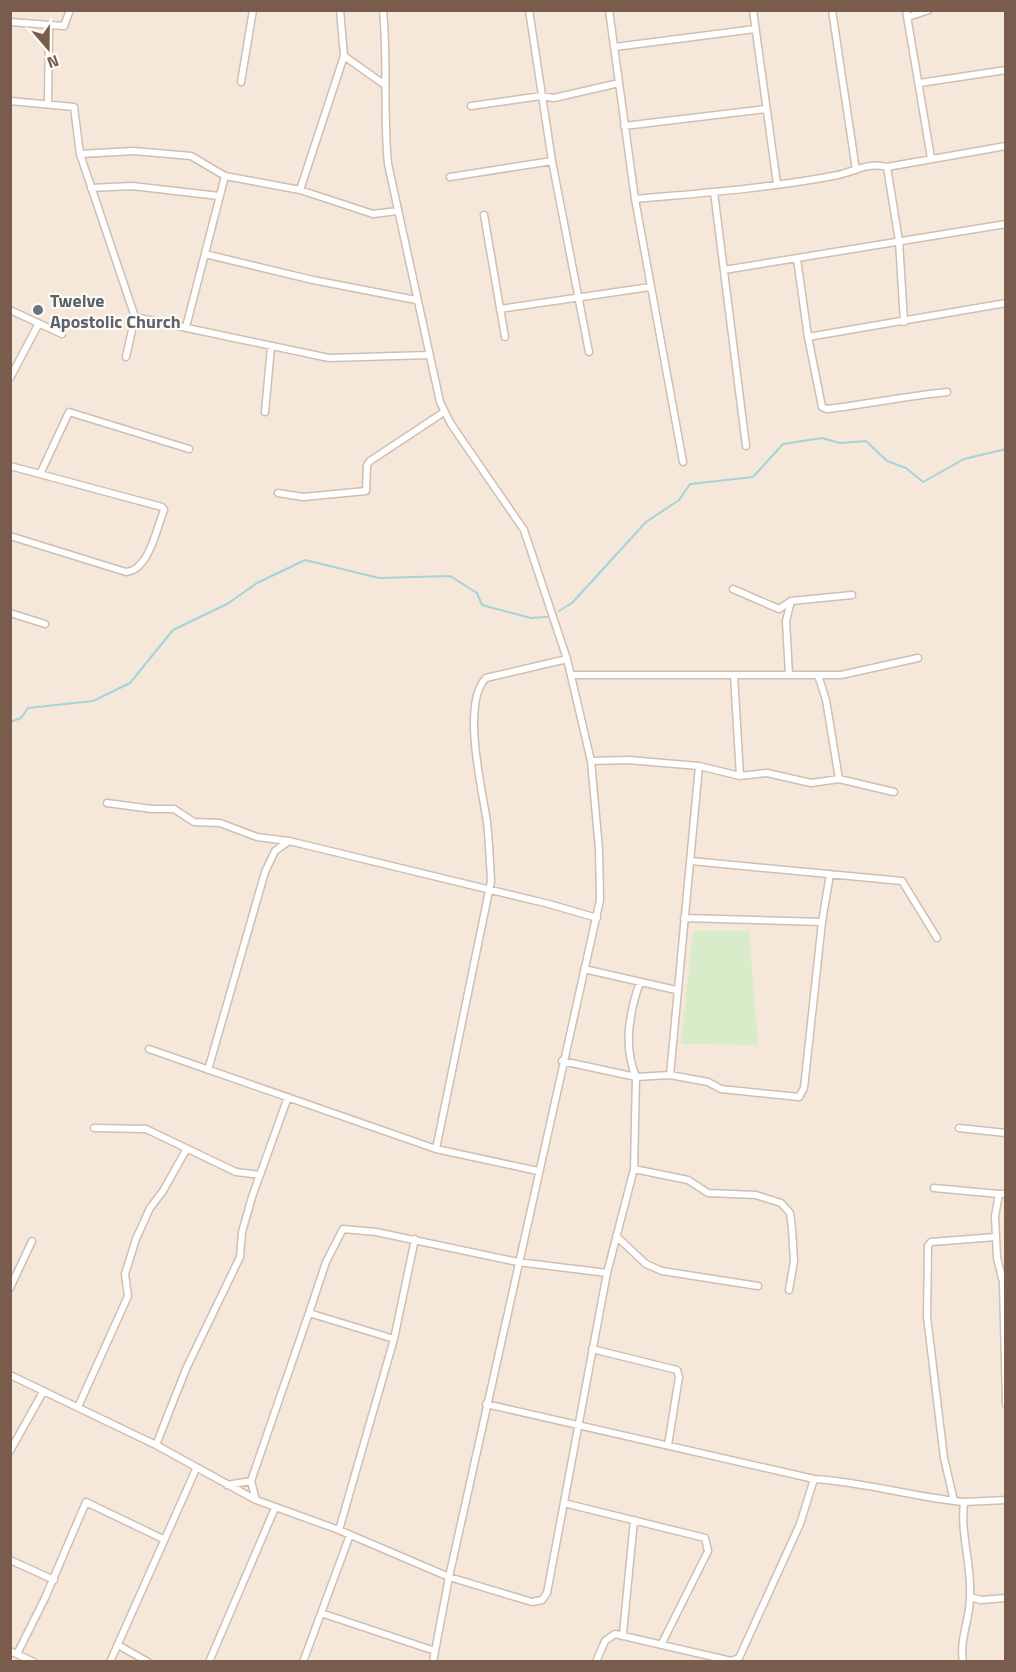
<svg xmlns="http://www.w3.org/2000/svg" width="1016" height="1672" font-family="'Titillium Web',sans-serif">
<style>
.residential{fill:#f5e8da}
.green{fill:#d8ecc9}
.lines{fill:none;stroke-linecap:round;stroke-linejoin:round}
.stream{stroke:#a5d3da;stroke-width:2}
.street-casing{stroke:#d1beb0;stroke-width:9}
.street{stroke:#fff;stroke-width:6}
.worship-dot{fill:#6b7280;stroke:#fffaf3;stroke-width:2}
.labels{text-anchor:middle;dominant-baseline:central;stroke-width:4.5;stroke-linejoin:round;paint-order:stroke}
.worship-label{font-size:18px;font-weight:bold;fill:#5b616d;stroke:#fffaf3;text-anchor:start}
</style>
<rect width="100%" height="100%" fill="#fdf6ec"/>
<path class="residential" d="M11,11H1005V1661H11Z"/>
<path class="green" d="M693,931H749L758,1045L681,1044Z"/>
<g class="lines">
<path class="stream" d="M559,611L572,603L646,522L679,500L690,484L753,477L783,444L822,438L840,443L866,441L887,461L906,468L923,482L964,459L1006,449
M10,722L21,718L28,708L93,701L130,683L173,630L227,604L257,583L305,560L379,578L450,576L477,593L482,605L531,618L547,617"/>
<defs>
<path id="street" d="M383,10C388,62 383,113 388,164L440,402L451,424L524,530L567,659L591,761L599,849L600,900L449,1577L433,1662
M529,10L552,161L589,352
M609,10L635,199L683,462
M753,10L777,184
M832,10L856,170
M906,10L931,158
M908,17L929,10
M10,22L64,26L70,10
M615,47L755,29
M344,56L385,85
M241,82L253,10
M920,83L1006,70
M10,101L74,107L80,154L135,317L126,357
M48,103L49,26
M471,106L541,96L554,98L619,83
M624,126L766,109
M80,154L134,151L191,156L225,176
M887,167L899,241L904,322
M450,177L552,161
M91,188L132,186L219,196
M300,190L344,56L340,10
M714,192L746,446
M635,199C703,193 771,188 838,175C855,171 869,162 887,167L1006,146
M484,215L505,337
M205,254L313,280L416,300
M797,259L808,337L822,407L827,409C868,404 907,396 947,392
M724,270L1006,224
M500,309L650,287
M10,310L62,334
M135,317L329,358L429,355
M186,327L225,176L300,190L373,214L397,211
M808,337L1006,303
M10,378L38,325
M265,412L271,347
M10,466L162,507L164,510C156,530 149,570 126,572L10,536
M41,472L69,412L189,449
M278,493L303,497L366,491L367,465L370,461L444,412
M733,589L779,609L791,601L852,595
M10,613L45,624
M571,675H841L918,658
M734,675L740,776
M789,675L786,621L791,601
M818,675L826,700L839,779
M591,761L628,760L699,766L740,776L767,773L811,783L839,779L894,792
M107,803L152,809H174L194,822L220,823L257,837L289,841
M691,861L902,881L937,938
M684,918L822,922
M584,969L676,990
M149,1049L436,1149L538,1171
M562,1061L636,1077L670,1075L708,1082L721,1089L799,1097L804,1088L822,922L830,874
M208,1070L265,872L275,851L289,841L549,904L597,918
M670,1075L699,766
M94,1128L146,1129L236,1172L260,1175
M959,1128L1006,1133
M436,1149L491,881C490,861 489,842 487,822C482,789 461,703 486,678L567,659
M634,1169L688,1180L708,1193L756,1195L781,1203L790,1213L792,1229L794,1261L789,1290
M934,1188L999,1194
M616,1236L646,1264L662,1271L758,1286
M996,1237L997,1258L1003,1282L1006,1404
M10,1288L32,1241
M394,1339L309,1313L326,1262L343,1229L376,1232L518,1262L607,1273
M592,1349L677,1370L679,1377L668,1445
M10,1375L156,1445L256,1500L339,1530L449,1577L532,1602L542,1600L547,1593L607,1273L634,1169L636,1077C623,1046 629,1013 640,982
M486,1404L814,1479C865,1482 913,1497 964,1502
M78,1407L128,1296L125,1274L136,1239L150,1208L163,1191L186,1150
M156,1445L186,1369L240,1257L242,1232L252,1197L288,1097
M10,1451L43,1392
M227,1485L251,1481
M256,1500L251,1481L309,1313
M954,1501L944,1458L927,1317L928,1246L931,1242L996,1237L995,1216L999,1194H1006
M564,1503L705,1538L708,1551L662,1643
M339,1530L394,1339L415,1239
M10,1560L54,1580
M970,1597L981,1600L1006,1598
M321,1613L435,1651
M623,1634L634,1520
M118,1645L148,1662
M10,1651L34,1662
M17,1654L45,1598L86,1502L163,1539
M110,1662L196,1469
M209,1662L275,1508
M303,1662L350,1535
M596,1662L605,1641L615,1634L731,1661L739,1658L800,1524L814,1479
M963,1662C959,1639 970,1620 970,1597C972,1564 960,1535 964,1502L1006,1500"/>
</defs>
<use href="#street" class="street-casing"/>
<use href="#street" class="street"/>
</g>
<circle class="worship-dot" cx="38" cy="310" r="6"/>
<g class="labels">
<g class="worship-label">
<text x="50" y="300">Twelve<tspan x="50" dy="21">Apostolic Church</tspan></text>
</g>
</g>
<rect width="1016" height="1672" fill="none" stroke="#7a5c4d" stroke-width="24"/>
<g transform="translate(48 48) rotate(160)" stroke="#fffaf3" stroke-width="4.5" paint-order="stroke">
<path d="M0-4.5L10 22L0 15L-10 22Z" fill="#7a5c4d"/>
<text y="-9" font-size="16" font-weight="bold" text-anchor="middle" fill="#7a5c4d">N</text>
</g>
</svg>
